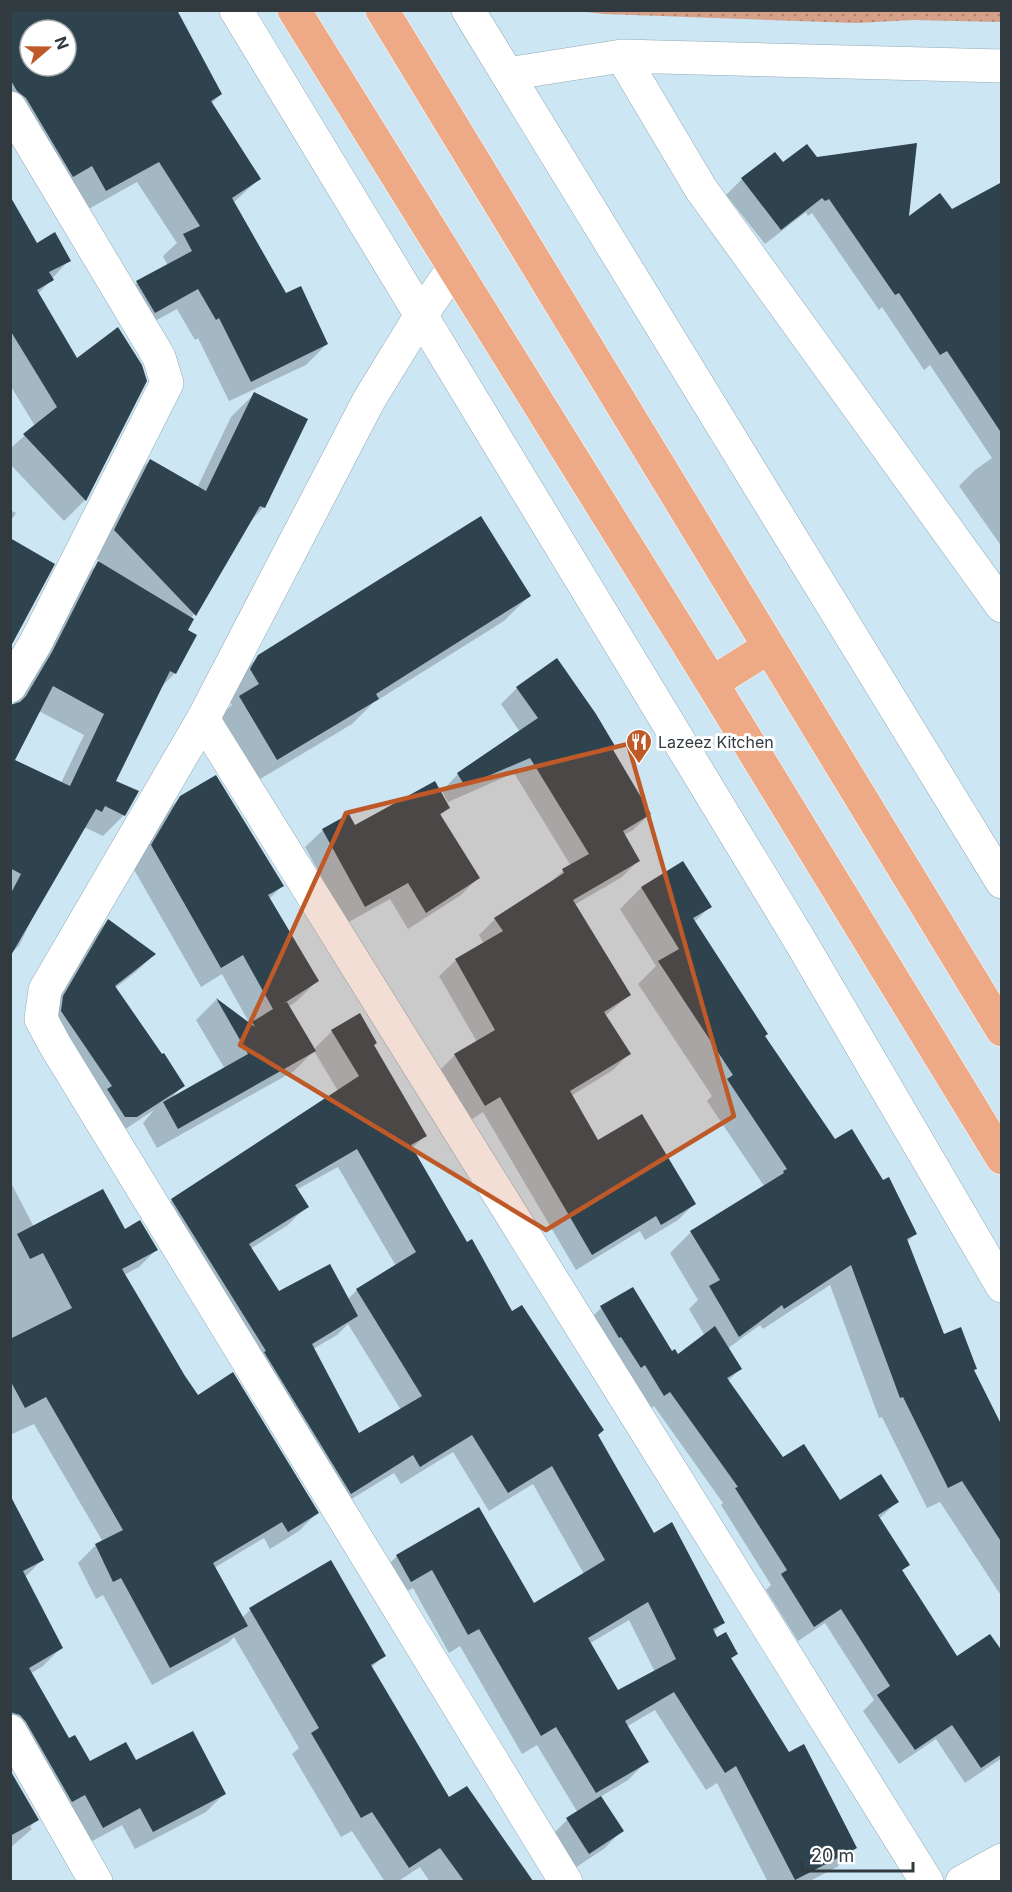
<svg xmlns="http://www.w3.org/2000/svg" width="1012" height="1892" font-family="Inter,sans-serif">
<style>
.grass{fill:url(#grass-dots)}
.shadow{fill:#0003;fill-rule:evenodd}
.building{fill:#2f434f;fill-rule:evenodd}
.lines{fill:none;stroke-linecap:round;stroke-linejoin:round}
.minor-casing{stroke:#92aab7;stroke-width:34}
.tertiary-casing{stroke:#92aab7;stroke-width:34}
.primary-casing{stroke:#fff;stroke-width:34}
.minor{stroke:#fff;stroke-width:33}
.tertiary{stroke:#fff;stroke-width:33}
.primary{stroke:#eea986;stroke-width:33}
.marked{fill:#bf5a28;fill-opacity:0.2;stroke:#bf5a28;stroke-width:4.5;stroke-linejoin:round}
.labels{text-anchor:middle;dominant-baseline:central;stroke-width:6;stroke-linejoin:round;paint-order:stroke}
.poi-label{font-size:16px;fill:#303a3f;stroke:#fff;text-anchor:start}
</style>
<defs>
<pattern id="grass-dots" width="8" height="8" patternUnits="userSpaceOnUse" patternTransform="scale(1.5)"><rect width="8" height="8" fill="#d7a088"/><path d="M2 2h.1M6 6h.1" fill="none" stroke="#af8371" stroke-width="1.8" stroke-linecap="round"/></pattern>
</defs>
<rect width="100%" height="100%" fill="#cde6f4"/>
<path class="grass" d="M1001,10V22L913,20L856,23L605,14L576,11Z"/>
<path class="shadow" d="M10,10H175L221,94L211,104L259,179L233,203L286,295L327,344L306,365L229,401L198,338L195,340L177,309L133,333L116,304L137,283L168,266L163,256L177,243L137,182L85,211L10,128ZM30,30H66V66H30Z
M774,154L783,164L816,158L907,219L951,211L1002,184V547L959,486L975,470L992,458L930,365L924,370L882,307L879,310L812,213L808,216L806,212L765,244L726,195L742,179Z
M10,229L36,245L69,260L38,294L77,361L145,381L85,500L64,521L10,464V449L35,426L10,385Z
M254,394L264,507L247,524L191,619L175,673L161,687L114,781L124,815L103,836L84,827L37,908L19,946L10,954V771L61,783L84,735L39,711L14,704L31,675L77,584L100,562L92,553L127,483L150,460L197,488L231,417Z
M10,510L16,513L10,522Z
M529,596L504,621L373,703L352,724L252,784L214,722L232,705L226,695L233,682L259,656Z
M557,660L650,814L633,830L624,835L638,861L622,877L574,905L629,995L605,1016L629,1054L613,1070L571,1096L598,1142L694,1204L678,1220L645,1240L640,1231L576,1270L483,1112L469,1121L439,1071L455,1055L477,1042L439,976L456,960L484,944L479,935L495,919L550,883L563,871L571,866L514,773L448,802L442,791L458,774L520,732L501,704L517,688Z
M181,797L282,886L269,899L318,980L297,1001L288,1007L314,1049L332,1031L359,1015L373,1046L425,1136L411,1149L466,1244L597,1436L653,1535L723,1622L713,1633L717,1639L737,1653L730,1660L789,1754L856,1848L837,1867L808,1882H768L717,1783L706,1790L655,1710L626,1727L647,1761L628,1780L600,1797L622,1830L605,1848L572,1870L550,1837L567,1820L578,1813L537,1745L522,1754L460,1646L449,1653L413,1588L392,1599L378,1575L397,1556L533,1605L584,1574L533,1484L489,1511L453,1452L401,1484L394,1473L332,1511L153,1219L172,1200L338,1091L314,1051L294,1071L157,1148L143,1123L154,1110L118,1134L46,1015L91,938L108,921L154,954L137,971L114,989L183,1086L171,1098L225,1069L196,1020L216,1000L251,1026L222,974L201,987L132,866L159,819ZM338,1167L396,1266L357,1290L347,1300L279,1293L250,1249L288,1225L307,1206L296,1190ZM348,1324L401,1410L359,1436L313,1349L337,1335ZM629,1620L655,1672L618,1692L589,1644Z
M448,808L440,816L478,878L461,895L408,929L390,899L347,923L305,847L323,830L355,827Z
M682,863L710,907L694,922L763,1037L834,1141L915,1234L907,1242L943,1336L973,1371L1002,1430V1597L940,1502L927,1508L882,1417L879,1418L830,1285L763,1329L760,1325L727,1349L740,1369L727,1382L783,1460L839,1502H897L879,1519L908,1564L901,1572L956,1658L1002,1720V1758L965,1783L936,1739L899,1764L863,1711L874,1700L825,1623L798,1641L766,1590L771,1585L721,1505L723,1503L654,1406L648,1410L586,1323L601,1308L678,1356L705,1336L689,1309L698,1300L670,1253L691,1232L764,1186L707,1101L712,1096L638,984L656,966L620,909L641,888Z
M10,1181L34,1227L124,1231L156,1250L139,1267L124,1275L184,1377L197,1397L317,1513L299,1531L270,1549L264,1538L214,1568L242,1618L250,1610L384,1655L371,1668L449,1799L466,1788L531,1882H430L420,1867L397,1882H385L352,1831L341,1837L292,1754L299,1748L234,1637L228,1643L152,1685L103,1595L96,1599L78,1563L96,1545L103,1542L34,1424L10,1435Z
M10,1510L42,1560L25,1577L61,1648L43,1666L30,1674L68,1740L89,1763L136,1762L224,1794L206,1812L135,1849L122,1825L85,1845L10,1743Z
M10,1773L37,1820L30,1827L32,1829L10,1848Z"/>
<path class="building" d="M10,10H177L222,94L211,101L261,179L232,198L286,293L301,286L328,344L251,382L219,318L216,320L198,289L155,313L136,281L192,251L183,234L200,226L159,162L106,191L92,166L73,177L26,98L17,91L10,79ZM30,30H66V66H30Z
M917,143L909,216L940,193L952,209L1002,182V434L947,351L940,355L899,293L895,295L829,199L825,201L822,198L781,230L741,178L775,152L783,162L807,144L817,157Z
M10,196L37,243L55,232L71,261L49,272L54,280L37,290L77,358L118,327L142,365L147,381L86,501L23,434L57,407L10,330Z
M254,392L308,419L265,508L260,506L196,616L114,530L150,459L206,491Z
M481,516L531,596L376,694L379,699L277,760L239,696L259,684L250,669L258,655Z
M10,538L55,564L10,648Z
M98,561L194,619L188,630L197,635L176,674L170,671L116,781L139,791L125,816L105,806L102,812L96,809L10,957V895L21,874L10,868V705L20,702L26,696L52,652ZM53,686L104,714L70,786L15,760Z
M557,658L596,714L615,746L612,748L651,814L623,831L640,861L573,900L631,995L604,1012L631,1054L570,1091L598,1140L642,1114L696,1204L661,1225L656,1216L592,1255L500,1097L485,1106L454,1054L495,1030L455,959L503,931L494,918L564,873L562,869L589,854L530,758L465,786L457,773L538,718L516,687Z
M216,775L284,886L268,895L319,981L283,1004L287,1002L316,1051L178,1129L163,1102L248,1054L216,998L255,1027L252,1022L273,1009L243,955L221,968L151,845L180,796Z
M435,781L450,808L440,814L480,878L426,913L408,883L365,907L322,829L349,814L355,825Z
M683,861L712,907L693,918L768,1034L765,1036L835,1139L852,1129L883,1180L889,1177L917,1234L907,1239L944,1334L961,1327L977,1369L974,1370L1002,1426V1543L962,1481L948,1488L903,1397L900,1398L851,1265L784,1309L782,1305L739,1337L709,1286L720,1280L690,1231L784,1173L783,1171L787,1169L727,1079L733,1075L658,961L679,949L641,887Z
M108,919L156,954L115,986L162,1054L164,1053L185,1086L137,1117H125L107,1089L112,1086L61,1011L63,996Z
M360,1013L377,1043L374,1045L427,1136L411,1145L467,1242L472,1239L512,1311L522,1305L604,1430L598,1435L654,1533L672,1522L725,1623L713,1629L717,1637L726,1632L738,1654L731,1658L789,1752L804,1744L857,1848L795,1880L736,1766L725,1773L674,1692L625,1721L649,1762L596,1793L556,1727L541,1736L479,1629L468,1635L432,1570L411,1582L396,1555L479,1507L534,1603L605,1560L552,1466L508,1493L472,1435L420,1467L413,1455L351,1494L264,1352L266,1351L171,1199L359,1076L331,1030ZM357,1149L416,1252L356,1289L422,1396L359,1433L312,1344L358,1316L330,1264L279,1291L249,1244L309,1207L295,1185ZM648,1602L676,1659L618,1690L588,1638Z
M103,1189L125,1229L140,1220L158,1250L122,1269L185,1376L198,1395L233,1372L319,1513L288,1532L282,1522L213,1563L248,1626L170,1668L121,1578L113,1582L95,1544L123,1530L46,1397L25,1408L10,1380V1339L72,1308L43,1253L30,1259L17,1234Z
M633,1287L672,1351L675,1349L678,1354L715,1326L742,1369L727,1378L783,1457L804,1444L840,1500L881,1474L899,1502L878,1515L910,1565L902,1570L957,1656L990,1634L1002,1651V1754L981,1768L952,1725L915,1750L877,1695L890,1686L841,1609L814,1627L781,1574L787,1570L735,1488L738,1487L670,1392L664,1396L645,1365L641,1368L621,1337L619,1338L600,1306Z
M10,1495L44,1560L23,1571L63,1648L29,1668L69,1738L75,1735L90,1761L126,1742L136,1760L193,1731L226,1794L153,1832L140,1808L103,1828L85,1795L72,1802L26,1722L20,1715L10,1712Z
M331,1560L386,1656L371,1665L449,1797L467,1786L533,1881H464L440,1848L409,1868L372,1812L361,1818L311,1733L319,1728L249,1608Z
M10,1770L39,1820L10,1836Z
M601,1796L624,1831L589,1854L566,1818Z"/>
<g class="lines">
<defs>
<path id="minor" d="M622,56L701,189L1002,606
M507,74L622,56L1002,66
M10,108L159,357L167,383L35,644L10,686
M453,269L421,315L369,400L203,719L45,990L41,1019L55,1045L566,1882
M203,719L927,1882
M10,1731L96,1882
M962,1882L1002,1860"/>
<path id="tertiary" d="M236,10L799,939L1002,1286
M468,10L1002,882"/>
<path id="primary" d="M294,10L712,683L1002,1158
M382,10L1002,1030
M712,683L769,647"/>
</defs>
<use href="#minor" class="minor-casing"/>
<use href="#tertiary" class="tertiary-casing"/>
<use href="#primary" class="primary-casing"/>
<use href="#minor" class="minor"/>
<use href="#tertiary" class="tertiary"/>
<use href="#primary" class="primary"/>
</g>
<path class="marked" d="M628,744L734,1116L546,1230L240,1045L346,813Z"/>
<defs>
<symbol id="restaurant-pin" viewBox="-11 -11 22 30"><path d="M0 17L-7.5 6A9.5 9.5 0 1 1 7.5 6Z" fill="#bf5a28" stroke="#fff"/><path d="M-5-6h1v4h1v-4h1v4h1v-4h1v5L-1.5 .5V6h-2V.5L-5-1ZM5-6V6H3V1.5H1.5Q1.5-4 5-6Z" fill="#fff"/></symbol>
</defs>
<g fill-rule="evenodd">
<use href="#restaurant-pin" x="624" y="727" width="30" height="40"/>
</g>
<g class="labels">
<g class="poi-label">
<text x="658" y="742">Lazeez Kitchen</text>
</g>
</g>
<rect width="1012" height="1892" fill="none" stroke="#303a3f" stroke-width="24"/>
<g transform="translate(48 48) rotate(70)"><circle r="28" fill="#ffffff" stroke="#acb0b2" stroke-width="1.5"/>
<path d="M0-4.5L10 22L0 15L-10 22Z" fill="#bf5a28"/>
<text y="-9" font-size="16" font-weight="bold" text-anchor="middle" fill="#303a3f">N</text>
</g>
<path d="M802 1862v9h111v-9" fill="none" stroke="#303a3f" stroke-width="3"/>
<text x="811" y="1862" font-size="18" fill="#303a3f" stroke="#ffffff" stroke-width="4.5" paint-order="stroke">20 m</text>
</svg>
